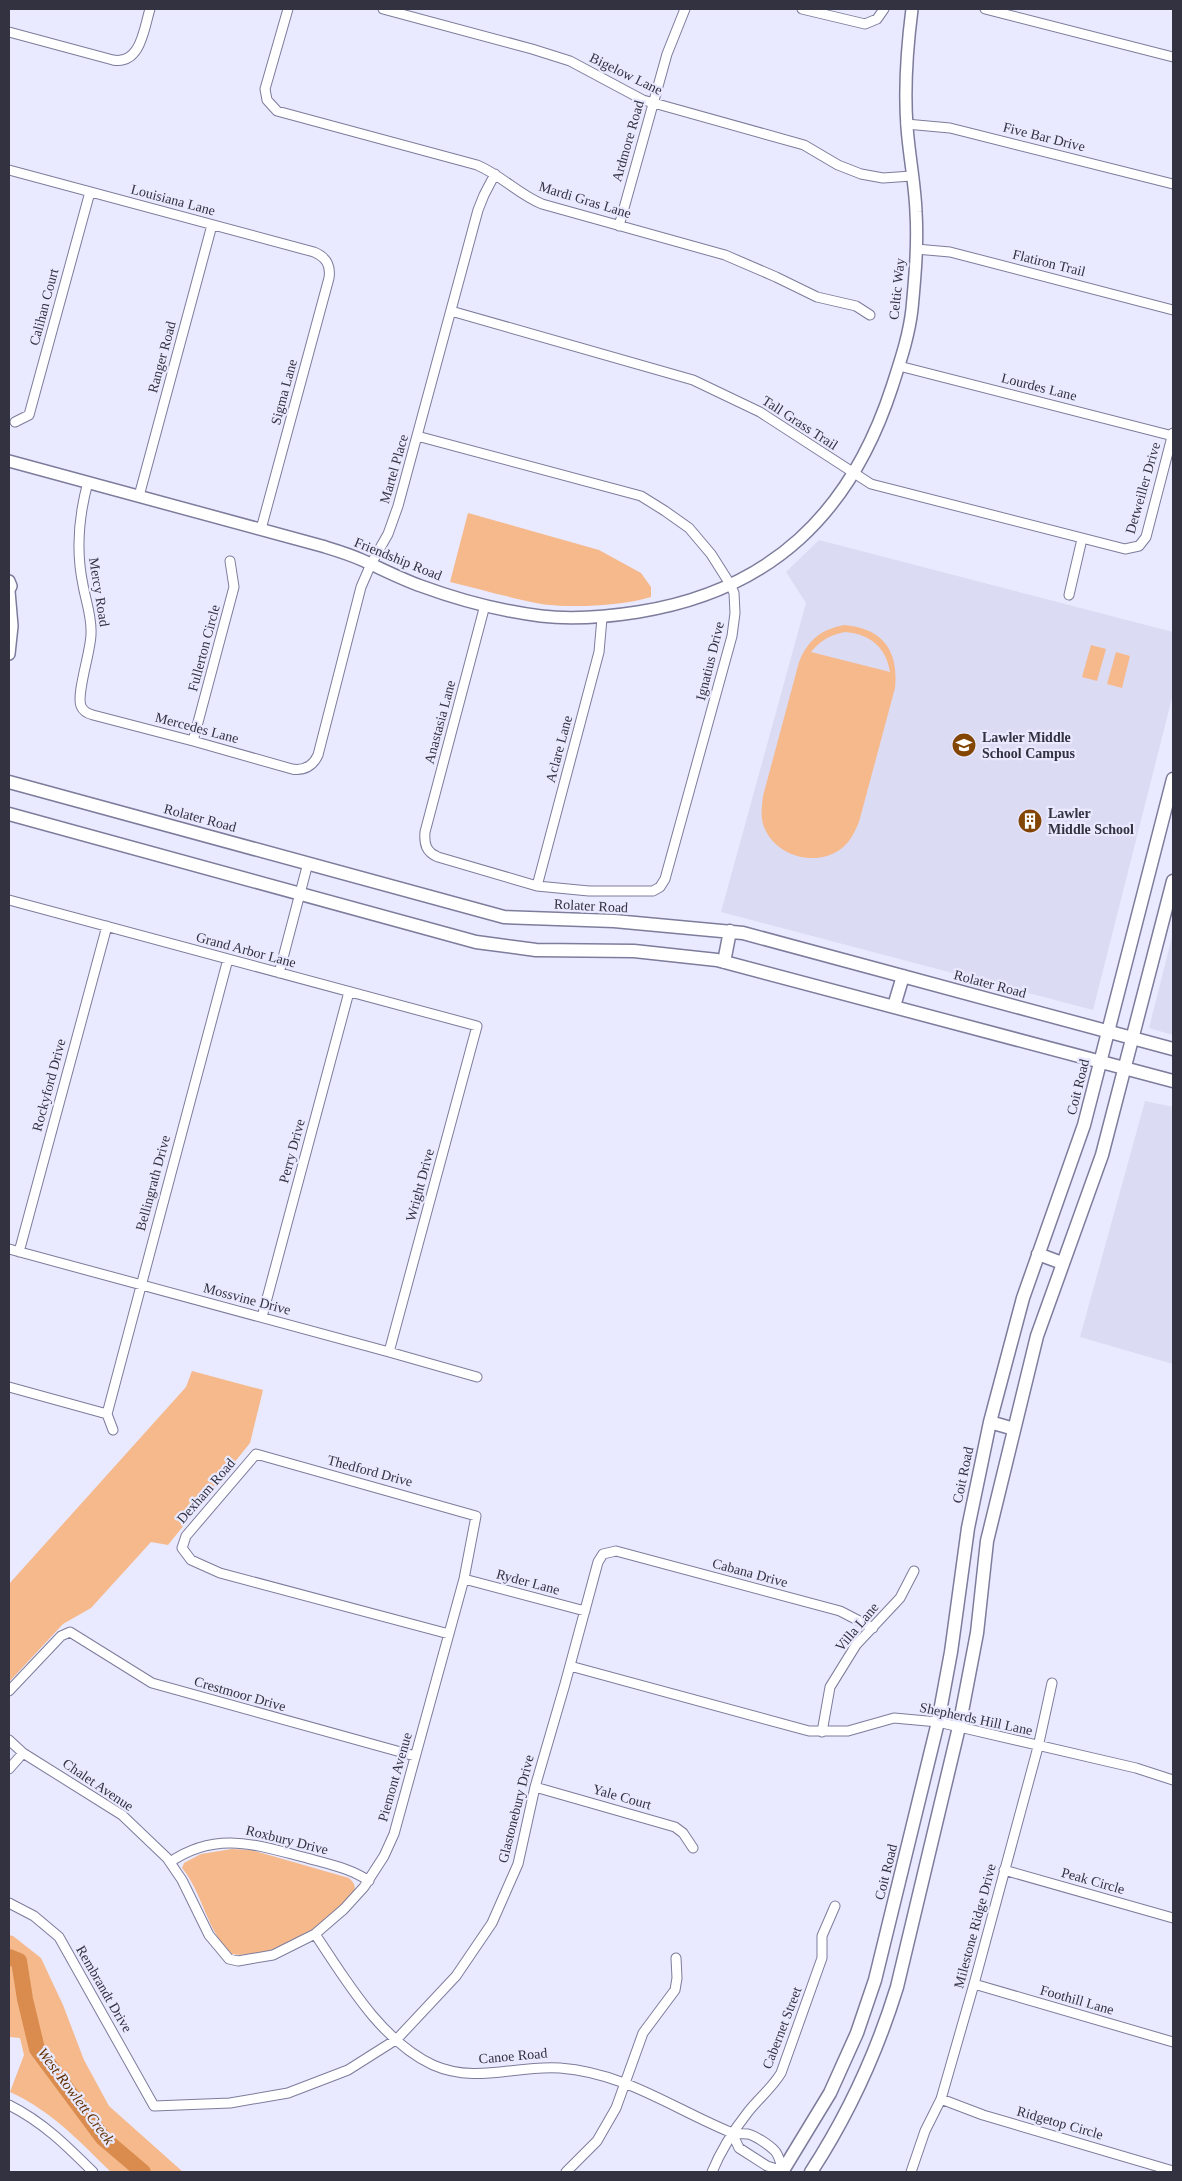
<svg xmlns="http://www.w3.org/2000/svg" width="1182" height="2181" font-family="Georgia,serif">
<style>
.built{fill:#dcdbf4}
.green{fill:#f5b98c;fill-rule:evenodd}
.lines{fill:none;stroke-linecap:round;stroke-linejoin:round}
.river{stroke:#d98c4d;stroke-width:16}
.minor-casing{stroke:#7d7c9c;stroke-width:11}
.tertiary-casing{stroke:#7d7c9c;stroke-width:14}
.secondary-casing{stroke:#7d7c9c;stroke-width:15}
.minor{stroke:#fff;stroke-width:9}
.tertiary{stroke:#fff;stroke-width:11}
.secondary{stroke:#fff;stroke-width:12}
.labels{text-anchor:middle;dominant-baseline:central;stroke-width:4.5;stroke-linejoin:round;paint-order:stroke}
.street-label{font-size:14px;fill:#323240;stroke:#e9e9ff}
.poi-label{font-size:14px;font-weight:bold;fill:#323240;stroke:#e9e9ff;text-anchor:start}
.water-label{font-size:15px;font-style:italic;fill:#643200;stroke:#e9e9ff}
</style>
<rect width="100%" height="100%" fill="#e9e9ff"/>
<path class="built" d="M819,540L1173,632V694L1093,1010L721,912L806,603L786,572Z
M1173,933V1035L1149,1028Z
M1145,1101L1173,1107V1364L1080,1337Z"/>
<path class="green" d="M468,513L599,550L641,573L651,587V597C622,606 566,609 536,603C507,597 479,589 450,582Z
M844,625C882,628 899,650 895,688L859,822C855,831 851,841 842,848C817,868 776,857 764,827C760,817 762,806 763,796L799,662C808,640 820,630 844,625ZM845,632C870,634 886,647 890,672L811,652C821,640 830,635 845,632Z
M1091,645L1106,649L1097,681L1082,677Z
M1116,652L1130,656L1122,688L1107,684Z
M192,1371L263,1390L250,1443L168,1545L151,1542L91,1608L63,1624L9,1682V1584L186,1387Z
M232,1849L251,1850L349,1878C354,1883 356,1885 354,1892C344,1903 333,1915 321,1924C298,1941 261,1959 232,1954C207,1933 203,1893 182,1868L184,1863L201,1854Z
M9,1935L13,1936L41,1958L63,2005L84,2060L109,2106L183,2172H111C78,2140 53,2112 10,2092L24,2055L20,2038L9,2037Z"/>
<g class="lines">
<path class="river" d="M9,1957L19,1961L25,1999L37,2049L103,2138L143,2172"/>
<defs>
<path id="minor" d="M288,9L265,89L267,100L277,111L477,165C501,175 518,194 542,204L725,255L776,277L817,297L856,306L870,315
M383,9L532,49L570,61L643,100L804,145L838,165L861,174L883,178L912,176
M802,9L865,24L877,19L884,9
M985,9L1173,57
M9,32L113,60C141,65 144,28 150,9
M906,124L950,128L1173,184
M9,170L314,252C326,257 331,265 329,278L261,529
M619,226L667,54L685,9
M916,249L950,252L1173,310
M451,311L693,380L760,412L871,484L1125,549L1139,546L1146,537L1173,433
M899,366L1173,436
M15,422L29,415L90,192
M417,436L641,496L665,511L689,528L711,554L730,584L734,593L735,613L732,636L665,879L660,887L653,891H589L537,886L438,857C426,852 424,844 425,832L485,605
M88,482C79,515 76,552 83,585C86,602 92,617 91,634C91,651 76,694 81,706C83,711 89,714 93,715L193,741L292,769C304,771 313,766 318,755L361,587L371,564L388,534L398,506L478,210L484,195L495,174
M139,496L212,225
M1069,595L1082,539
M193,741L234,587L230,561
M537,886L599,652L602,618
M9,900L477,1026L389,1352
M279,973L308,863
M9,1249L389,1352L477,1377
M19,1252L107,926
M262,1317L349,992
M9,1387L107,1414
M107,1414L228,959
M107,1414L113,1430
M464,1579L585,1611
M570,1666L809,1731H848L894,1718L938,1722L1136,1768L1173,1780
M9,1691L61,1636L70,1632L152,1683L415,1756
M822,1732L830,1687L856,1645L900,1598L914,1571
M9,1740L23,1753L122,1815L167,1858L182,1880L209,1935L229,1959L238,1961L273,1955L315,1934L344,1909L364,1887L384,1856L394,1834L464,1579L476,1516L256,1454L186,1536L182,1548L191,1560L220,1573L449,1634
M9,1769L23,1753
M535,1787L675,1827L683,1833L693,1848
M170,1862C217,1830 256,1845 307,1858C328,1864 350,1868 369,1881
M1004,1870L1173,1918
M9,1903L34,1916L59,1937L154,2106L230,2103L288,2093L348,2070L397,2039L456,1976L492,1923L518,1864L535,1787L565,1684L598,1562L603,1554L616,1551L840,1611L873,1628
M315,1934C345,1979 381,2041 433,2065C476,2084 515,2065 560,2068C625,2073 672,2108 730,2132C735,2135 742,2133 748,2134C756,2136 769,2145 774,2150C779,2154 781,2165 783,2171
M974,1984L1173,2042
M941,2099L983,2115L1173,2171
M9,2105C43,2122 67,2146 93,2172
M732,2133L739,2148L767,2166L783,2171
M566,2172L597,2141L616,2108L643,2033L675,1990L677,1978L676,1958
M712,2172C721,2150 733,2131 748,2112C759,2098 772,2088 781,2073L822,1958V1936L835,1906
M911,2172L925,2131L941,2099L974,1984L1038,1747L1052,1683"/>
<path id="tertiary" d="M9,461L322,546C335,550 349,554 362,560C382,569 401,579 421,586C459,600 501,611 541,616C573,620 606,617 638,612C771,591 851,513 892,387C900,362 909,336 912,309C915,277 918,244 916,212C915,184 909,155 907,127C904,87 907,48 912,9
M9,581L11,586L9,590
M9,591L12,626L9,654"/>
<path id="secondary" d="M9,782L504,917L614,921L743,933L1173,1049
M9,814L476,942L536,950L634,951L717,960L1173,1081
M724,962L730,931
M894,1006L903,976
M1038,1254L1062,1263
M990,1422L1014,1429
M782,2172L830,2093L857,2033L875,1980L938,1722L951,1652L968,1528L990,1422L1023,1298L1084,1125L1173,779
M811,2172C848,2115 877,2052 897,1987L959,1727L977,1633L987,1541L1037,1336L1102,1155L1173,881"/>
</defs>
<use href="#minor" class="minor-casing"/>
<use href="#tertiary" class="tertiary-casing"/>
<use href="#secondary" class="secondary-casing"/>
<use href="#minor" class="minor"/>
<use href="#tertiary" class="tertiary"/>
<use href="#secondary" class="secondary"/>
</g>
<defs>
<symbol id="school-disc" viewBox="-11 -11 22 22"><circle r="9.5" fill="#824503" stroke="#e9e9ff"/><path d="M0-5L7-2L0 1L-7-2ZM-4 1L0 2.5L4 1V4Q0 6-4 4Z" fill="#fff"/></symbol>
<symbol id="building-disc" viewBox="-11 -11 22 22"><circle r="9.5" fill="#824503" stroke="#e9e9ff"/><path d="M-4-6H4V6H1V3H-1V6H-4ZM-2.5-4.3h1.7v1.8h-1.7ZM.8-4.3h1.7v1.8H.8ZM-2.5-1h1.7V.8h-1.7ZM.8-1h1.7V.8H.8Z" fill="#fff"/></symbol>
</defs>
<g fill-rule="evenodd">
<use href="#school-disc" x="950" y="731" width="28" height="28"/>
<use href="#building-disc" x="1016" y="807" width="28" height="28"/>
</g>
<g class="labels">
<g class="street-label">
<text transform="translate(626 74) rotate(26)">Bigelow Lane</text>
<text transform="translate(1044 137) rotate(14)">Five Bar Drive</text>
<text transform="translate(628 141) rotate(-74)">Ardmore Road</text>
<text transform="translate(173 200) rotate(15)">Louisiana Lane</text>
<text transform="translate(585 200) rotate(17)">Mardi Gras Lane</text>
<text transform="translate(1049 263) rotate(14)">Flatiron Trail</text>
<text transform="translate(897 289) rotate(-84)">Celtic Way</text>
<text transform="translate(44 307) rotate(-75)">Calihan Court</text>
<text transform="translate(162 357) rotate(-75)">Ranger Road</text>
<text transform="translate(1039 387) rotate(14)">Lourdes Lane</text>
<text transform="translate(284 392) rotate(-75)">Sigma Lane</text>
<text transform="translate(800 423) rotate(33)">Tall Grass Trail</text>
<text transform="translate(394 469) rotate(-74)">Martel Place</text>
<text transform="translate(1143 488) rotate(-74)">Detweiller Drive</text>
<text transform="translate(398 559) rotate(22)">Friendship Road</text>
<text transform="translate(99 592) rotate(81)">Mercy Road</text>
<text transform="translate(204 648) rotate(-75)">Fullerton Circle</text>
<text transform="translate(710 661) rotate(-76)">Ignatius Drive</text>
<text transform="translate(440 722) rotate(-75)">Anastasia Lane</text>
<text transform="translate(197 728) rotate(15)">Mercedes Lane</text>
<text transform="translate(559 749) rotate(-75)">Aclare Lane</text>
<text transform="translate(200 818) rotate(15)">Rolater Road</text>
<text transform="translate(591 906) rotate(3)">Rolater Road</text>
<text transform="translate(246 950) rotate(15)">Grand Arbor Lane</text>
<text transform="translate(990 984) rotate(15)">Rolater Road</text>
<text transform="translate(49 1085) rotate(-75)">Rockyford Drive</text>
<text transform="translate(1078 1087) rotate(-76)">Coit Road</text>
<text transform="translate(292 1151) rotate(-75)">Perry Drive</text>
<text transform="translate(153 1183) rotate(-75)">Bellingrath Drive</text>
<text transform="translate(420 1185) rotate(-75)">Wright Drive</text>
<text transform="translate(247 1299) rotate(15)">Mossvine Drive</text>
<text transform="translate(370 1471) rotate(15)">Thedford Drive</text>
<text transform="translate(963 1475) rotate(-78)">Coit Road</text>
<text transform="translate(206 1491) rotate(-49)">Dexham Road</text>
<text transform="translate(750 1573) rotate(15)">Cabana Drive</text>
<text transform="translate(528 1582) rotate(15)">Ryder Lane</text>
<text transform="translate(857 1627) rotate(-50)">Villa Lane</text>
<text transform="translate(240 1694) rotate(16)">Crestmoor Drive</text>
<text transform="translate(976 1719) rotate(12)">Shepherds Hill Lane</text>
<text transform="translate(395 1777) rotate(-74)">Piemont Avenue</text>
<text transform="translate(98 1785) rotate(34)">Chalet Avenue</text>
<text transform="translate(622 1797) rotate(16)">Yale Court</text>
<text transform="translate(516 1809) rotate(-76)">Glastonebury Drive</text>
<text transform="translate(287 1840) rotate(14)">Roxbury Drive</text>
<text transform="translate(886 1872) rotate(-76)">Coit Road</text>
<text transform="translate(1093 1881) rotate(16)">Peak Circle</text>
<text transform="translate(975 1926) rotate(-75)">Milestone Ridge Drive</text>
<text transform="translate(104 1989) rotate(60)">Rembrandt Drive</text>
<text transform="translate(1077 2000) rotate(16)">Foothill Lane</text>
<text transform="translate(782 2028) rotate(-69)">Cabernet Street</text>
<text transform="translate(513 2056) rotate(-5)">Canoe Road</text>
<text transform="translate(1060 2123) rotate(16)">Ridgetop Circle</text>
</g>
<g class="poi-label">
<text x="982" y="737">Lawler Middle<tspan x="982" dy="16">School Campus</tspan></text>
<text x="1048" y="813">Lawler<tspan x="1048" dy="16">Middle School</tspan></text>
</g>
<g class="water-label">
<text transform="translate(76 2096) rotate(53)">West Rowlett Creek</text>
</g>
</g>
<rect width="1182" height="2181" fill="none" stroke="#323240" stroke-width="20"/>
</svg>
